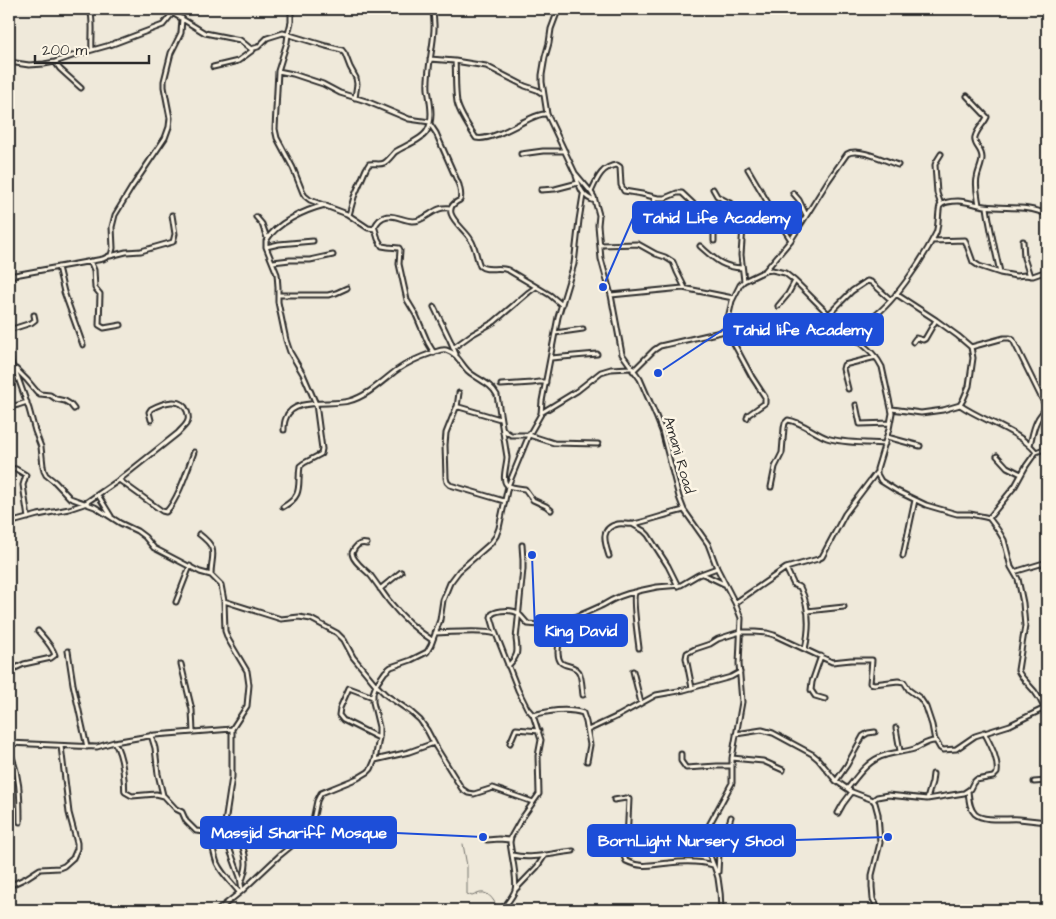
<svg xmlns="http://www.w3.org/2000/svg" width="1056" height="919" font-family="'Architects Daughter',sans-serif">
<style>
.lines{fill:none;stroke-linecap:round;stroke-linejoin:round}
.stream{stroke:#75736d;stroke-width:1}
.minor-casing{stroke:#2b2b2b;stroke-width:7}
.minor{stroke:#fcf5e5;stroke-width:3}
.labels{text-anchor:middle;dominant-baseline:central;stroke-width:5;stroke-linejoin:round;paint-order:stroke}
.street-label{font-size:15px;fill:#2b2b2b;stroke:#fcf5e5}
.leader{fill:none;stroke:#1d4ed8;stroke-width:2}
.callout-dot{fill:#1d4ed8;stroke:#fcf5e5;stroke-width:2}
.callout{fill:#1d4ed8;stroke:#1d4ed8;stroke-width:2}
.callout-label{font-size:16px;text-anchor:middle;font-weight:bold;fill:#fff}
</style>
<rect width="100%" height="100%" fill="#efe9da"/>
<filter id="ink" filterUnits="userSpaceOnUse"><feTurbulence type="fractalNoise" baseFrequency=".02" numOctaves="2"/><feDisplacementMap in="SourceGraphic" scale="10" xChannelSelector="R" yChannelSelector="G"/><feConvolveMatrix kernelMatrix="1 2 1 2 8 2 1 2 1" color-interpolation-filters="sRGB"/></filter>
<g filter="url(#ink)">
<g class="lines">
<path class="stream" d="M463,844L467,866V894L472,896C475,895 477,894 480,893C490,891 495,903 499,910"/>
<defs>
<path id="minor" d="M90,9C94,22 91,36 92,50
M291,9V22L288,34L287,42L278,71L275,129L277,138L293,168L303,193L305,196L310,200L347,214L368,228L375,229L378,239L382,246L388,247L399,248L400,250L399,264L407,300L416,315L428,343L434,353
M560,9L557,13L551,29L549,43L545,57L542,75V82L547,114L575,173L591,192L594,197L599,215L598,225L601,259L611,295L622,354L640,379L656,416L662,431L679,497L684,510L708,544L717,568L735,603L741,618L739,664L742,702L732,758V783L707,829C702,845 714,862 718,878C720,889 721,900 721,910
M174,14L205,33L240,40L251,49L258,47L267,38L283,33L326,46L342,50L345,54L350,67L356,78L357,84L355,98
M430,59L455,61L486,66L525,86L537,90L543,94
M455,61C456,74 455,89 457,102C459,112 470,129 476,138C489,141 513,127 525,121C532,118 539,113 547,114
M9,62L29,65L44,64L55,62L78,54L110,45L163,25L176,9
M55,62L60,69L81,88
M213,67L238,61L253,50
M278,71L293,74L323,84L340,93L366,101L409,119L430,122
M967,96L987,117C984,124 977,129 975,137C973,146 982,148 982,158C982,165 978,171 977,178C975,187 978,197 979,205
M430,124L436,133L459,185C460,190 462,195 460,200C436,211 465,228 471,240C476,248 476,257 480,266C487,272 498,266 508,270L550,295L562,305
M521,154L543,151H565
M748,169L778,220L791,240
M576,176C580,188 582,197 595,201
M713,189L717,196L741,209L744,212L741,255L744,281
M541,190L555,189L578,183
M591,192C597,179 602,166 617,165L620,167L621,185L624,191L642,194L658,198H665L677,193H682L701,211
M793,193L799,200L806,215
M654,198L655,205L664,209L667,212
M941,205L937,193L935,165L936,162L941,154
M987,207C990,229 995,250 1000,272
M349,215L354,197L366,169L369,164C374,163 380,165 384,163C388,161 392,155 395,152C404,146 422,140 427,131C434,119 430,102 428,89C426,65 439,32 432,9
M256,217L262,224L267,238
M716,219L730,226
M374,228C386,203 404,226 419,220C432,215 436,206 451,208
M714,241V231L717,215L730,203
M932,241L965,240L973,262L979,266L1000,273L1016,276L1025,275L1033,276L1047,271
M1023,241L1024,258L1030,276
M600,245L638,244L656,254L665,257L673,262L677,272L685,288
M700,246C715,259 721,267 742,268
M266,247L279,244L313,241
M110,256L126,252L141,251L173,242L175,234L172,215
M90,261L94,270L95,288L100,294L99,325L104,328L121,325
M273,262L290,260H310L333,255
M58,267L64,292L83,345
M765,271L791,240L828,181L847,154C858,147 886,161 898,165
M9,276L103,259L111,255L113,248L112,227L115,215L132,187L165,138L169,127L170,118L164,87V81L171,53L181,33L182,18
M278,295H328L336,293L347,288
M611,295L683,288L733,298
M778,306L788,294L795,281
M434,307L450,340L456,354
M829,314L852,291L867,281L871,282L891,300
M845,329C852,327 860,325 867,321C892,307 923,259 936,233C939,226 938,209 940,206C943,202 953,201 958,201C967,201 976,205 985,206C1005,209 1028,205 1046,214
M9,330L31,323L35,320L34,315
M725,331L732,340L752,377L765,397V403L748,415L747,418
M555,333L583,329
M913,342L916,338L923,340L925,339L936,320
M971,347L1004,338H1010L1013,340L1046,407C1044,412 1039,415 1037,421C1033,429 1032,437 1030,445
M453,348L471,335L494,322L529,292L536,287
M9,352L12,365L17,375L29,409L35,431L41,447L43,466L44,471L46,475L55,482L70,498L95,507L120,523L137,531L145,537L154,548L200,572L211,575L221,585L224,601L225,631L228,639L247,671L249,685L247,706L232,729V777L225,823L227,842L240,877L242,890
M551,358L597,354
M16,369L27,380L37,392L40,394L50,395L56,399L65,401L70,404L74,409
M633,371L654,350L660,346L725,331L732,301L740,285L744,281L765,271L772,270L785,273L795,281C813,298 830,317 849,333C861,344 875,352 882,367L892,413L889,429L877,469V474L881,481L897,491L926,505L950,512L957,514H970L985,517L989,518L998,530L1004,540L1011,567L1018,579L1023,603L1025,626L1018,670C1020,676 1024,679 1028,684C1037,693 1044,704 1047,717
M501,385L532,383L539,382H546
M848,389L843,369L844,365L876,357
M856,405L860,424L890,423
M960,405C983,421 1018,430 1036,452
M9,407L18,405L27,402
M457,407L459,393
M892,409L921,413L943,410L960,405L963,400L969,386L973,358L971,347L958,336L936,320L896,294
M541,413L577,391L601,372L611,369L630,368
M500,419L459,407L456,408L446,433L445,445L446,478L447,482L450,485L504,501
M503,429L506,432L511,435H529L554,443L598,444
M284,430C284,426 284,422 286,418C293,397 331,406 349,401C368,396 382,381 397,370C407,363 420,357 432,353C436,352 441,349 446,350C457,353 461,364 468,371C478,380 491,383 497,395L507,457C507,465 500,483 509,486C514,488 520,488 525,489L533,500L546,506L551,510
M887,437L920,446
M997,456L1007,467L1021,474
M9,468L16,469L26,475L23,485L28,518
M119,480L162,511L166,512C178,500 188,468 194,452
M1046,486L1047,498
M771,487L775,467L782,453L784,428L785,423L788,420C802,422 814,433 827,438C845,444 866,442 885,444
M98,495L111,516
M283,507C304,495 297,486 300,466L304,463L321,454L322,449L316,404L303,374L290,352L286,340L278,302V287L277,274L266,247V241C276,223 305,210 325,205
M989,518L1015,486L1026,466L1036,452L1047,448
M9,523L38,515L69,509L84,504L119,480L178,433C181,429 187,425 188,420C189,417 188,414 187,411C181,396 162,403 151,409L149,412L151,420
M632,524L644,531L648,535L668,566L678,586
M199,534C220,550 211,554 211,575
M367,544C359,542 355,546 352,553C353,562 365,569 371,576C377,584 383,593 389,601C401,616 416,630 432,640
M609,556C605,543 599,528 618,524C623,523 628,525 634,524C651,520 667,514 684,510
M903,556L915,500
M786,568L794,585L800,587C810,607 810,628 805,649
M1014,572L1047,562
M703,574L724,584
M380,589L401,572
M224,601L281,619L299,617L311,619L337,633L344,640L353,657L376,685L386,695L411,712L420,720L427,730L436,747L462,789L468,793L474,794L493,788L533,802
M176,602L190,566
M735,603L786,568L818,559L822,557L845,514L876,473
M807,611L844,607
M572,619L573,627C570,633 564,636 560,642C558,645 558,649 558,653C559,671 572,661 579,672C582,678 582,688 583,695
M435,633C450,633 482,629 496,634L518,690L527,708L533,715L541,740L538,756L539,794L520,821L511,837L510,842C511,854 518,880 515,890C513,897 506,904 502,910
M496,634L491,617L492,614C498,610 513,609 519,614C522,617 525,621 528,624C555,628 579,616 603,605C613,599 623,594 635,592
M639,648C638,639 632,599 635,593C635,592 637,592 638,591L657,587L681,585L698,575L717,568
M68,651L73,684L87,747
M821,656L812,682L811,690L815,696L825,699
M181,664L192,710L193,732
M508,666C518,656 518,652 516,639L523,569V560L522,545
M9,671L24,664L51,658L55,655C52,646 44,638 38,631
M633,671L641,703
M692,688L686,658L687,653L695,649L710,644L718,639L740,632H755L767,633L774,635L832,662L851,660H872L870,683L874,684L898,681L904,682L909,690L920,698L926,707L932,725L935,741
M373,697L349,688L340,708L339,715L343,720L379,738
M533,715C548,711 568,708 583,713L586,722L590,745L587,761
M896,728L900,751
M588,730L618,716L656,695L684,690L731,677L740,672
M736,734L762,730L773,733L812,754L818,759L836,781L852,792L873,800L875,803L878,814L880,843L872,875V887L873,899L879,910
M151,735L155,748L158,774L163,795
M114,742C121,752 123,767 124,779C125,784 124,788 125,792L132,796L156,794L164,796L176,809L182,812L186,821L196,831L206,832C213,841 213,853 217,863C222,874 232,883 239,892
M9,743L97,747L114,742L155,735L232,729
M510,743L516,729L539,731
M9,749C20,776 20,794 20,822
M681,754V761L686,768L717,766H732
M732,758L763,761L783,770
M375,760L409,752L434,743
M836,781L847,765L863,736L868,733L875,732
M1034,782L1047,781
M848,788C858,775 869,759 886,755C895,752 905,752 914,749C922,746 928,740 936,741L940,748L943,750L956,749L975,736L1010,725L1045,708
M968,791C969,799 969,808 975,814C984,822 1008,818 1019,819C1028,820 1038,821 1047,822
M927,799L932,782L933,774
M614,800L626,798L629,799L627,841L623,854L626,861C643,869 653,864 669,863C684,861 699,861 713,865
M873,800L877,797L888,795L927,799L964,793L970,789L973,783L976,780L993,777L997,773C999,759 990,744 984,732
M838,813L843,804L852,792
M487,840L499,839L510,840
M512,855C532,860 552,853 573,851
M718,872L719,853L731,817
M241,883C247,868 248,861 242,845
M9,886L26,878L40,869L59,868L64,866L73,858L77,849V843L69,813L61,746
M515,890L537,867L545,855
M218,910L243,890L279,856L306,834L312,825L317,801L321,793L358,778L368,772L371,769L375,760L379,738V727L373,702V693L376,685L385,672L391,667L411,660L427,652L431,645L440,620L443,600L450,583L459,571L491,543L496,536L499,528L508,486L529,435L541,414L542,401L558,317L574,264L579,220L583,195"/>
</defs>
<use href="#minor" class="minor-casing"/>
<use href="#minor" class="minor"/>
</g>
</g>
<g class="labels">
<g class="street-label">
<text transform="translate(679 455) rotate(74)">Amani Road</text>
</g>
</g>
<path class="leader" d="M603 287L633 218M658 373L724 329M532 555L535 630M483 837L396 833M888 837L795 840"/>
<g class="callout-dot">
<circle cx="603" cy="287" r="5"/>
<circle cx="658" cy="373" r="5"/>
<circle cx="532" cy="555" r="5"/>
<circle cx="483" cy="837" r="5"/>
<circle cx="888" cy="837" r="5"/>
</g>
<g class="callout">
<rect x="633" y="202" width="168" height="31" rx="5"/>
<rect x="724" y="314" width="159" height="31" rx="5"/>
<rect x="535" y="615" width="92" height="31" rx="5"/>
<rect x="201" y="817" width="195" height="31" rx="5"/>
<rect x="588" y="825" width="207" height="31" rx="5"/>
</g>
<g class="callout-label">
<text x="717" y="223">Tahid Life Academy</text>
<text x="803" y="335">Tahid life Academy</text>
<text x="581" y="636">King David</text>
<text x="299" y="838">Massjid Shariff Mosque</text>
<text x="691" y="846">BornLight Nursery Shool</text>
</g>
<rect width="1056" height="919" fill="none" stroke="#fcf5e5" stroke-width="30"/>
<rect x="15" y="15" width="1026" height="889" fill="none" stroke="#2b2b2b" stroke-width="2" filter="url(#ink)"/>
<path d="M35 55v8h114v-8" fill="none" stroke="#2b2b2b" stroke-width="2.5"/>
<text x="42" y="55" font-size="15" fill="#2b2b2b" stroke="#fcf5e5" stroke-width="4" paint-order="stroke">200 m</text>
</svg>
